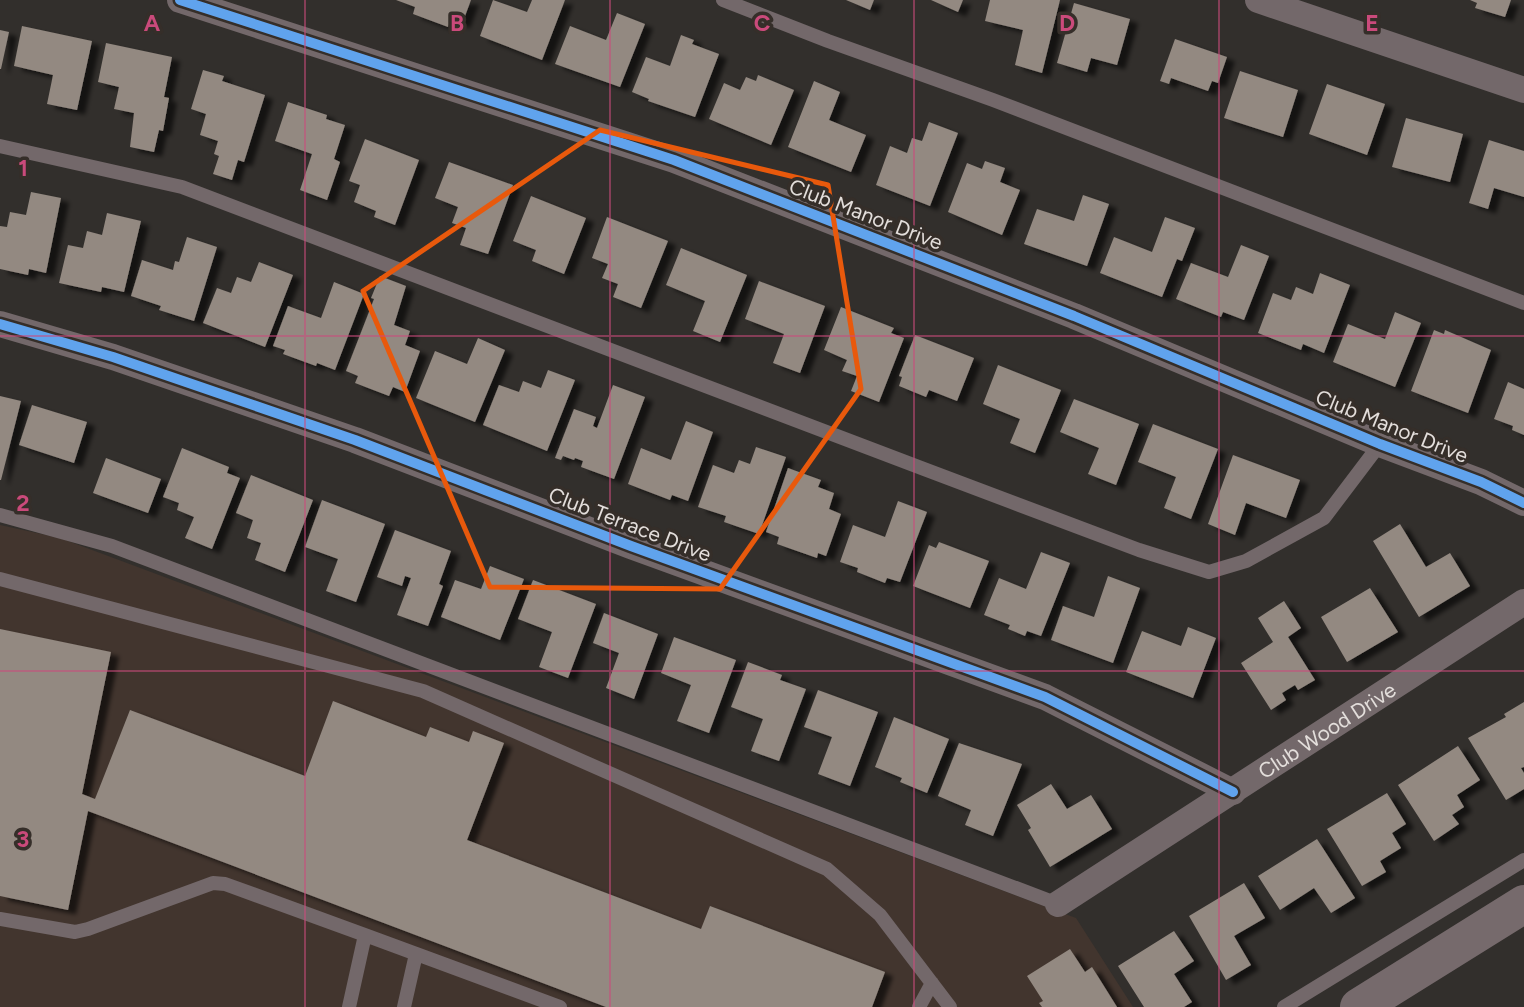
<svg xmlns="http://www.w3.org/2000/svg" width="1524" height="1007" font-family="Figtree,sans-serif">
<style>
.built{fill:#42352e}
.building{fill:#938981;filter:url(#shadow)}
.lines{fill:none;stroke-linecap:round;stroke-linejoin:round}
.service{stroke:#73686a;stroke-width:14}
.minor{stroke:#73686a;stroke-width:26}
.secondary{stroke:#766a6c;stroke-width:38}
.cycleway-casing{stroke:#352e29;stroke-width:15}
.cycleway{stroke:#60a3ed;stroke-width:10}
.marked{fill:none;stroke:#e8590c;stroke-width:5;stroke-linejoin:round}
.grid{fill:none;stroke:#ca4a7b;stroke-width:2;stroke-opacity:0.55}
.labels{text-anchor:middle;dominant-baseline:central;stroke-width:7;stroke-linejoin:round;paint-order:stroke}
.street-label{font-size:21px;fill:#e3dedb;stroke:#352e29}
.grid-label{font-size:23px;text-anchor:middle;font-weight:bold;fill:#ca4a7b;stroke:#352e29;stroke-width:7;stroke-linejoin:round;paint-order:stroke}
</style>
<defs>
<filter id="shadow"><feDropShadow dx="8" dy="4.5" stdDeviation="2" flood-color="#0009"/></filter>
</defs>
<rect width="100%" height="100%" fill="#322f2c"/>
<path class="built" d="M0,525L60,538L1076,918L1133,1007H0Z"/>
<path class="building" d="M396,0H471L462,24L451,19L448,27L413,14L415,7Z
M493,0L527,12L532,0H565L542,60L480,36Z
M846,0H874L870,10Z
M931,0H963L958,12Z
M990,0H1060L1042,73L1015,65L1023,30L985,21Z
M1470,0H1511L1505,17L1475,8L1477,3Z
M1074,3L1130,19L1117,65L1091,58L1087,72L1057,63Z
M617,13L645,24L620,87L555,64L570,26L606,40Z
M22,26L92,41L77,110L47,104L53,75L14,66Z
M0,30L9,32L1,69H0Z
M681,35L694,40L692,44L719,54L695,117L648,101L649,99L632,92L646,57L670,66Z
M1175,39L1227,57L1218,83L1212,81L1208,91L1171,78L1169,84L1160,81Z
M106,43L172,57L164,97L169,98L163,131L159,130L154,152L130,147L134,113L114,109L119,87L98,82Z
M203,70L224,76L222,81L265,95L244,162L238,160L232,180L213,174L219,156L214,154L218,141L200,135L206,114L191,109Z
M1240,71L1298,90L1283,137L1224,118Z
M758,75L794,90L771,145L709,119L724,83L740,90L746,77L756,81Z
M814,81L840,92L829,120L866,135L851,172L788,147Z
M1327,84L1385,104L1367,155L1309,134Z
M288,102L327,115L326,119L345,125L334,159L340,162L327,200L300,190L312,154L275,141Z
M1406,118L1463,134L1450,182L1392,167Z
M929,122L958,133L930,206L876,185L890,146L907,153L912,138L922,141Z
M365,139L419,160L395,225L374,217L376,211L354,202L360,185L349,181Z
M1489,140L1524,151V197L1494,188L1488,209L1469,203Z
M985,161L1005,168L1000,182L1020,190L1002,235L948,212L967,163L982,169Z
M449,162L513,185L488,254L460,245L466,228L452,223L458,207L435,198Z
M31,192L61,198L46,273L29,269L28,275L0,269V226L7,227L10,212L26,215Z
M1083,195L1109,204L1087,266L1024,244L1037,209L1074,221Z
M531,196L586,218L564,274L532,261L536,250L513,241Z
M107,213L141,221L124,292L102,287L101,292L59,283L68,245L83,248L87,231L102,235Z
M607,217L668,241L641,308L613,297L618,284L602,278L608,264L592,258Z
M1165,217L1195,228L1182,261L1177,259L1162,297L1100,273L1114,237L1152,252Z
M187,237L217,247L194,321L159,310L161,306L131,296L142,260L173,270L175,261L179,262Z
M1241,245L1269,256L1244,320L1223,312L1221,317L1176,299L1191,263L1228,277Z
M681,248L747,275L720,342L693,331L705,301L666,285Z
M259,262L293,275L265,347L203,323L217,288L231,293L237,277L251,282Z
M1320,273L1350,285L1324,353L1303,344L1301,350L1258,333L1273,293L1291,300L1296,287L1313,294Z
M380,276L406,286L394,325L410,331L405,345L420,351L405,392L393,387L389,396L355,383L358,376L346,371L374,299L371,298Z
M759,281L825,306L800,373L773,363L784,334L745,319Z
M334,282L364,294L335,370L317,363L316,366L283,354L285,350L273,346L288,306L321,318Z
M841,307L894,328L891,333L904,338L879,402L851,391L857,376L842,371L847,360L824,350Z
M1395,312L1421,323L1395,387L1333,362L1348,324L1385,339Z
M1434,330L1444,334L1445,330L1491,350L1468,413L1411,391Z
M915,335L974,358L957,401L929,390L926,397L899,386L902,377L899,376Z
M478,338L505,350L475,422L416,398L435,351L467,364Z
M998,365L1061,390L1035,453L1010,443L1020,419L983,404Z
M548,370L575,380L547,451L483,425L499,385L519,392L523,381L541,388Z
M1508,382L1524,389V435L1512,430L1513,426L1494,419Z
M613,385L645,397L614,479L581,467L583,461L575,458L574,460L563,456L561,460L555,458L574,409L596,417L593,426L597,428Z
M0,396L21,401L1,480H0Z
M1074,399L1139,424L1116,485L1088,474L1099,448L1060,432Z
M32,405L87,422L74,463L19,445Z
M686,421L713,432L688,501L672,495L670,500L628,484L641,448L671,460Z
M1153,424L1218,449L1191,519L1164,508L1176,477L1138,462Z
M756,447L786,457L759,534L724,522L726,516L698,507L713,465L734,473L739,460L750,464Z
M182,448L229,467L227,473L240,478L212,549L185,538L194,517L177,510L179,503L163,497Z
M1233,455L1300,480L1286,518L1246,503L1235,535L1208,524Z
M106,458L161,479L148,513L93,493Z
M788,468L821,480L818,487L834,493L829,509L841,514L826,556L818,553L817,558L777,544L779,537L766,532Z
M251,475L313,500L285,572L255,560L261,543L247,538L253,520L236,513Z
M322,500L385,524L356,602L326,591L338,559L305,547Z
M898,501L927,512L900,582L887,578L885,583L857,572L858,568L840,562L853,525L885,537Z
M1400,524L1426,567L1450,553L1470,586L1419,617L1373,541Z
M395,530L451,551L439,584L443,586L428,626L397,615L411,578L405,576L402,586L377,577Z
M939,542L989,561L970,608L913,586L929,545L936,548Z
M1041,552L1070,563L1041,636L1027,631L1025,636L1008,629L1010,625L984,615L999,578L1026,589Z
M490,566L524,579L500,640L441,617L455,580L481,589Z
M1108,576L1140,588L1113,663L1051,640L1063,606L1094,617Z
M533,580L596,604L568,678L539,667L552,632L518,619Z
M1370,588L1398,632L1347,662L1321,617Z
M1284,601L1301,628L1288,637L1315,680L1298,690L1295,685L1282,693L1286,700L1271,710L1241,663L1273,642L1258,618Z
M604,613L658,634L634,699L606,688L619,653L593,643Z
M1188,627L1216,638L1193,698L1126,672L1142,631L1181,646Z
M0,629L111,652L82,794L95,799L130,710L305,776L333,701L426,737L430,727L469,742L473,731L504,743L467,840L701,929L710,906L885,972L872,1007H606L88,811L68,910L0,896Z
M674,637L736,660L709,733L677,721L691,685L661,673Z
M748,662L782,675L780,680L806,689L779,761L751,751L763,719L731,707Z
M818,690L878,712L850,786L818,774L832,737L804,727Z
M1524,702V767L1521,768L1524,773V789L1506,800L1468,738L1506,717L1504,714Z
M894,717L949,739L927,793L900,782L902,778L875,767Z
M959,743L1022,764L993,836L965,825L971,810L938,796Z
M1458,746L1480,780L1457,795L1464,807L1452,815L1459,824L1434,841L1398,785Z
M1051,784L1067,809L1091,795L1112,829L1050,867L1028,830L1031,828L1017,805Z
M1387,793L1406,824L1392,833L1401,848L1380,861L1386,872L1362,886L1327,829Z
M1317,839L1355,898L1331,913L1314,888L1280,910L1258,876Z
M1244,883L1265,918L1234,936L1251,965L1226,980L1189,916Z
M1174,931L1194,961L1174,974L1192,1002L1184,1007H1144L1118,966Z
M1070,949L1085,972L1092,967L1117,1007H1042L1039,1003L1043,1001L1027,976Z"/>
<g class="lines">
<path class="service" d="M723,0L828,41L993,100L1524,303
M0,146L182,187L924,469L1139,550L1209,572L1246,561L1324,518L1380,444
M0,515L112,546L1058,904
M0,579L423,691L827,869L880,915L950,1007
M0,919L75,932L88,929L213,883L225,884L365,935
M349,1007L365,935L560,1007
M404,1007L416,954
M919,1007L932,983
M1284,1007L1524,860"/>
<g class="minor">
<path d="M180,0L674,160L1074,316L1380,444L1481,482L1524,503"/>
<path d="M1258,0L1524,90"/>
<path d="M0,324L113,357L355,440L631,546L1045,697L1233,792"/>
<path id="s1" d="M1058,904L1524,602"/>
</g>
<path class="secondary" d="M1359,1007L1524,904"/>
<defs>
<path id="cycleway" d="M180,0L674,160L1074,316L1380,444L1481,482L1524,503
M0,324L113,357L355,440L631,546L1045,697L1233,792"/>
</defs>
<use href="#cycleway" class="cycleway-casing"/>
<use href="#cycleway" class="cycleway"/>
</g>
<path class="marked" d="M600,130L828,185L861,389L720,589L490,587L363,291Z"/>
<path class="grid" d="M305,0V1007M610,0V1007M914,0V1007M1219,0V1007M0,336H1524M0,671H1524"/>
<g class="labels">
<g class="street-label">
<text transform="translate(866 214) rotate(21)">Club Manor Drive</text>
<text transform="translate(1392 426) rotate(22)">Club Manor Drive</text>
<text transform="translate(630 524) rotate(21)">Club Terrace Drive</text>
<text stroke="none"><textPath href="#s1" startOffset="320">Club Wood Drive</textPath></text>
</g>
</g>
<g class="grid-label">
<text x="152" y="31">A</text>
<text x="457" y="31">B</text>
<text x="762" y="31">C</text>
<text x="1067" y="31">D</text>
<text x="1372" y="31">E</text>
<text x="23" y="176">1</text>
<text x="23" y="511">2</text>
<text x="23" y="847">3</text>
</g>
</svg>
